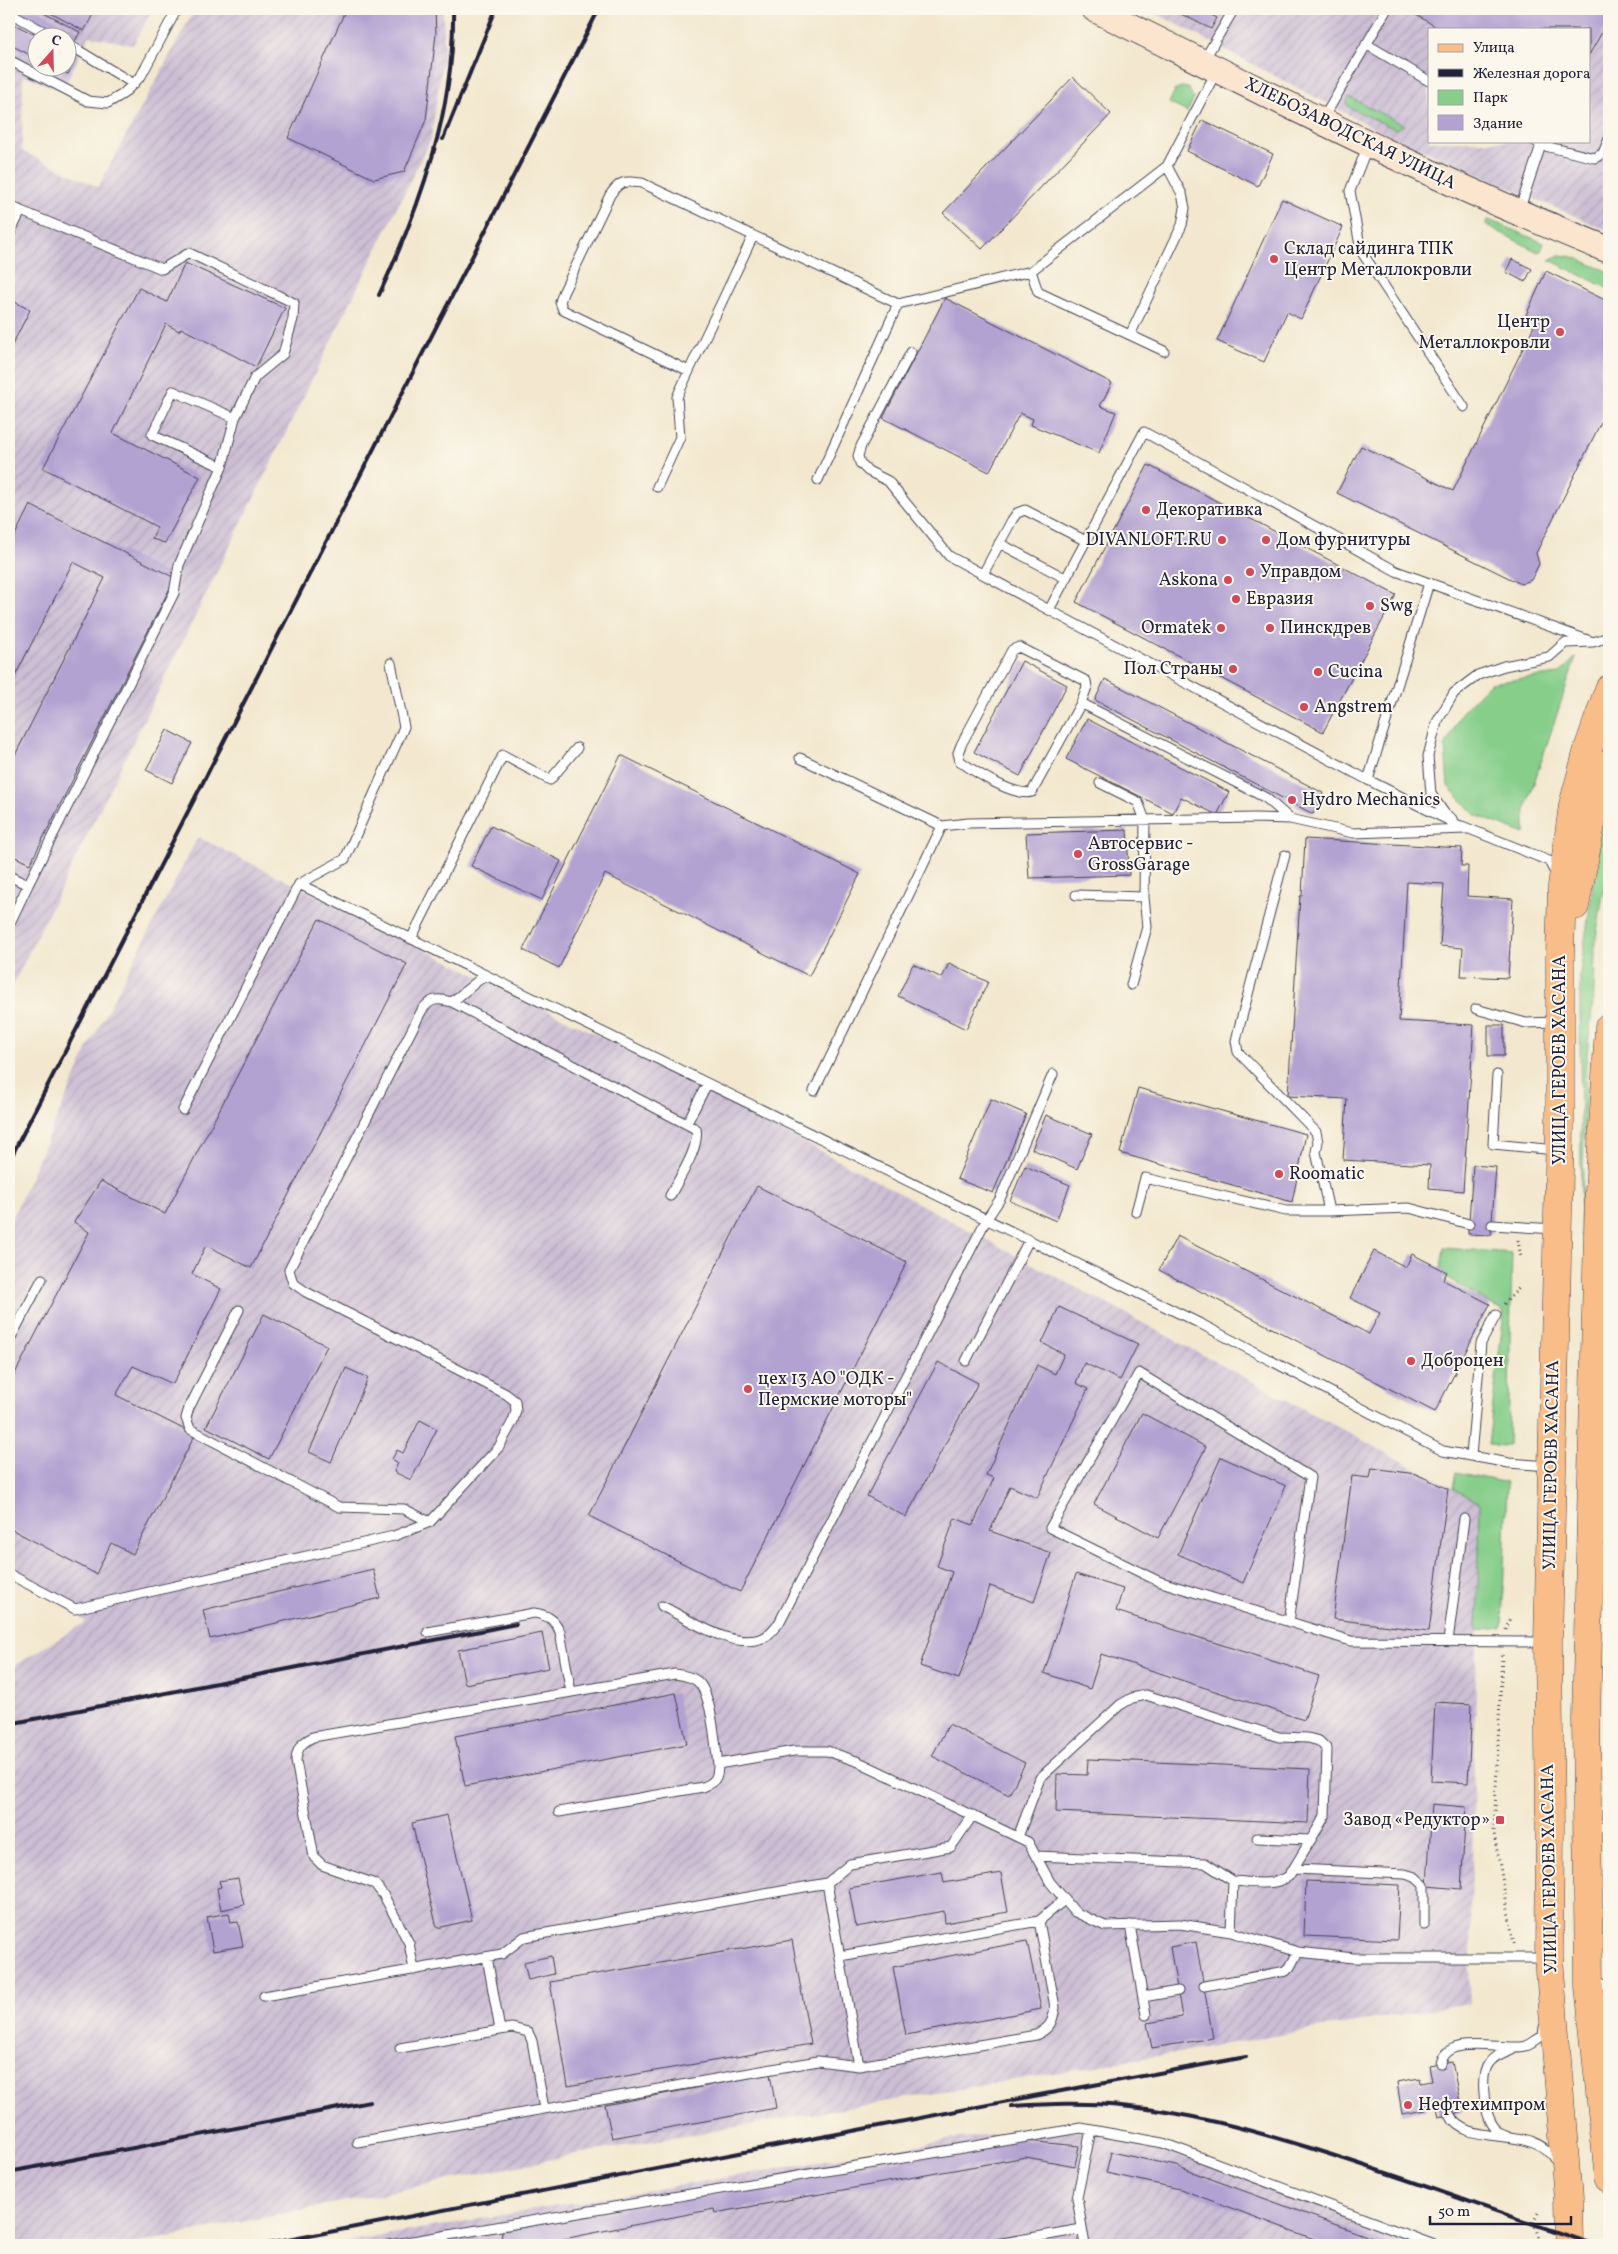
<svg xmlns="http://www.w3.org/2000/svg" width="1618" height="2254" font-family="Vollkorn,serif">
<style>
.industrial{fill:url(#industrial-furrows);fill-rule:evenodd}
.green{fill:#86ce8a;stroke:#547862}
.building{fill:#b2a2d1}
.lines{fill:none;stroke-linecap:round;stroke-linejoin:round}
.service-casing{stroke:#414051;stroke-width:11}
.secondary-casing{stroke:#414051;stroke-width:28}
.primary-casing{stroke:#414051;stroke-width:29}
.path{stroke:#414051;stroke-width:3;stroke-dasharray:1 4;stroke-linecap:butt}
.service{stroke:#fff;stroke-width:9}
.secondary{stroke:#fce5cf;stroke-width:26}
.primary{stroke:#f8bd88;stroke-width:28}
.rail{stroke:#22223b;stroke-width:4}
.poi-dot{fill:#d1495b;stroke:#fbf7ec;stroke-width:2}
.labels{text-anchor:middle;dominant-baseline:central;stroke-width:4;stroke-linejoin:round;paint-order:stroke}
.street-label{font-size:18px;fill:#22223b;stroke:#fbf7ec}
.poi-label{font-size:18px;fill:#22223b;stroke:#fbf7ec;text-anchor:start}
</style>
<defs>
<pattern id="industrial-furrows" width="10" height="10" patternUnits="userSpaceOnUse" patternTransform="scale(1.25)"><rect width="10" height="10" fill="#ccbed4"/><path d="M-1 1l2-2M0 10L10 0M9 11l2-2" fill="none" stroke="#afa3b7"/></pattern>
</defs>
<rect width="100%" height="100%" fill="#fbf7ec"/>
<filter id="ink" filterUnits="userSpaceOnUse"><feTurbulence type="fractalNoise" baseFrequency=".02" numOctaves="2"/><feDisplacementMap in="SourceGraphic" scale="10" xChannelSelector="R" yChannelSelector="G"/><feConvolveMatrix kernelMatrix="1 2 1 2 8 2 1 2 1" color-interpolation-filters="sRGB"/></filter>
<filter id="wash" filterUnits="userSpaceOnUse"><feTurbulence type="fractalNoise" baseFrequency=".0096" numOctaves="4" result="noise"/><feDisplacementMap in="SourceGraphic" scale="20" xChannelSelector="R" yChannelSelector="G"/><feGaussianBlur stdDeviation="1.12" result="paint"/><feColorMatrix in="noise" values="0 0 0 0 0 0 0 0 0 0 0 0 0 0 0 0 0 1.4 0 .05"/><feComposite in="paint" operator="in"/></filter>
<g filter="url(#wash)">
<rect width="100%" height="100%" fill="#f3e8cf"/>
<path class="industrial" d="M9,9H153L133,45L89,36L62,91L23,75L22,151L98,187L195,9H443L444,48L431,139L9,993ZM38,38H68V68H38Z
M1148,9H1609V231L1379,131ZM1429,29H1589V141H1429Z
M198,837L678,1075L1480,1503L1469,2003L577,2154L130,2245H9V1669L86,1622L9,1567V1225L90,1044Z
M1064,2129L1127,2139L1259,2180L1429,2245H325L960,2138Z"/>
<path class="green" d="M1182,87L1188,88L1194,99L1187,112L1169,103L1175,90Z
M1349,97L1404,125L1395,129L1349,107L1347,102Z
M1489,220L1544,243L1541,251L1538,252L1486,225V222Z
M1559,255L1574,257L1609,272V289L1550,260Z
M1576,657L1525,810V834L1475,815L1448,786L1445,747L1461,713L1490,683L1559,674Z
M1609,785V874L1603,894L1595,945L1594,992L1586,1063L1581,1237L1580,973L1592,892L1596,847Z
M1444,1248L1512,1253L1508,1446L1488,1445L1504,1312L1440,1274Z
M1456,1472L1507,1483L1502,1628L1477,1631L1480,1503L1453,1489Z"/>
<g id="blocks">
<path class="building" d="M10,9H36L80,32L74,43L68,40V38H63Z
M43,9H96L84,31Z
M346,9H435L436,34L426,120L404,172L374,179L288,138Z
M1171,9H1203L1202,10L1217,18L1211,29Z
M1413,9H1609V20L1589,55V29H1440L1411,12Z
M9,22L38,36V59L9,44Z
M68,52L77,56L68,74L55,68H68Z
M1073,77L1111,114L982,249L943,213Z
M1202,120L1273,154L1258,186L1187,151Z
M1282,199L1343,227L1301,319L1287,312L1264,362L1217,341Z
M1512,259L1532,269L1525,282L1506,272Z
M185,263L285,308L256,367L181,328L179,331L166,324L113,433L200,477L165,543L152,539L157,527L43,468L139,288L167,302Z
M1546,271L1609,302V406L1536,553L1539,564L1531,580L1521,584L1337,493L1361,446L1453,491L1534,326L1523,322Z
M945,298L1112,383L1100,406L1116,412L1099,453L1031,425L1033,419L1020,413L989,472L883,418Z
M13,301L30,310L9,351V310Z
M1148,465L1396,595L1323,732L1076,602Z
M30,505L175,578L30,864L9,854V767L105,578L73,562L9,688V547Z
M1022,661L1067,685L1020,776L974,752Z
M1105,679L1323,793L1313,814L1095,700Z
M1087,719L1229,792L1217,815L1181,797L1173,813L1066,759Z
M167,730L192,743L172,783L146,770Z
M621,755L860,874L809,976L605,874L559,968L523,950Z
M491,826L561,861L542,900L471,866Z
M1127,830L1129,875L1029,878L1026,833Z
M1305,839L1462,848L1461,866H1468L1467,896L1513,899L1508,978L1461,976L1463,948L1440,946L1444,884L1407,882L1399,1021L1474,1025L1463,1191L1429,1188L1430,1165L1343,1160L1347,1099L1288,1096L1300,896H1302Z
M319,919L407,964L251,1268L206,1245L192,1274L221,1289L173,1384L133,1366L116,1395L195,1435L133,1554L111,1543L96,1574L9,1528V1385L89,1232L74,1222L101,1181L165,1214Z
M949,963L988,982L966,1029L898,996L913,964L942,978Z
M1488,1025H1504V1056H1488Z
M1138,1088L1306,1134L1292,1202L1120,1153Z
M991,1099L1026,1114L993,1193L957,1179Z
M1046,1115L1092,1134L1077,1169L1032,1149Z
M1473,1165L1496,1167L1491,1235L1468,1234Z
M1025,1166L1070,1185L1056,1221L1010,1201Z
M757,1186L907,1262L740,1592L589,1516Z
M1177,1236L1369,1334L1380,1313L1350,1298L1374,1251L1406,1267L1412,1254L1447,1272L1443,1280L1490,1304L1435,1412L1159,1270Z
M1059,1307L1138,1344L1120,1380L1084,1363L1076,1383L1088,1389L1037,1498L1010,1486L990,1531L1051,1553L1034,1602L990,1586L959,1679L920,1666L952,1572L937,1566L955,1518L973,1525L994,1478L986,1475L1037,1365L1055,1374L1064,1354L1042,1343Z
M264,1314L327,1346L269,1459L206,1427Z
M938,1362L978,1383L906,1517L867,1496Z
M346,1368L368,1378L331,1462L309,1452Z
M1142,1413L1206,1447L1158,1538L1094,1504Z
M420,1420L437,1429L411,1480L394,1472L398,1463L392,1459L397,1450L403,1453Z
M1221,1457L1286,1486L1243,1583L1178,1554Z
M1372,1468L1416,1474L1448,1489L1429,1631L1333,1619L1352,1476L1370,1478Z
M373,1569L380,1598L210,1639L203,1610Z
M1076,1574L1123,1589L1116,1611L1319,1676L1304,1720L1101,1654L1090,1689L1044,1673Z
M542,1633L549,1668L465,1684L458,1650Z
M676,1693L687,1744L465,1786L455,1736Z
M1435,1702L1472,1704L1468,1783L1431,1781Z
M949,1724L1025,1763L1009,1795L932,1756Z
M1088,1759L1310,1769L1308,1823L1056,1812L1057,1774L1087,1775Z
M1432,1804L1466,1807L1461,1889L1427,1886Z
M447,1815L472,1920L437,1928L412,1823Z
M942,1872L944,1883L1001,1873L1008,1912L945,1923L944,1911L856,1927L849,1888Z
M238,1878L244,1905L221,1910L217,1888L221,1887L219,1881Z
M1306,1881L1400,1885L1397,1940L1304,1936Z
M229,1913L231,1923L238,1922L243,1946L213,1951L207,1917Z
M792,1940L811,2044L568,2086L550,1982Z
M1027,1941L1041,2009L906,2035L893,1967Z
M1196,1942L1213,2038L1152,2048L1147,2023L1182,2017L1170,1947Z
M551,1956L554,1974L528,1980L524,1962Z
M1452,2062L1462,2112L1439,2117L1436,2103L1425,2105L1426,2110L1402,2114L1397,2082L1420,2078L1421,2083L1432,2081L1429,2066Z
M770,2074L776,2108L612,2138L605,2105Z
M1018,2140L1079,2146L1075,2166L1026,2157L715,2213L714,2209L533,2245H501L502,2231Z
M1111,2152L1176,2166L1391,2245H1330L1180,2189L1106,2173Z
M318,2242V2245H301L300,2244Z"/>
</g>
</g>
<g filter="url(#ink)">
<use href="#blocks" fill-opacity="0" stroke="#414051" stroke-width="1"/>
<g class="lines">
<defs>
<path id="service" d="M9,12L55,38
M68,44L134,84
M1366,44L1429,81
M9,60L88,101L108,103L123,94L141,76L177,9
M1204,60L1234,9
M1323,119L1387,9
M1535,141L1541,145L1595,158L1603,153L1609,139
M1368,145L1350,191L1361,251L1464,407
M9,205L21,211L9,235
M21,211L162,269L189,253L294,303L293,319L283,354L255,377L235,418L173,391L152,435L222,467L179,565L174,593L28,885
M1519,211L1541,145
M753,236L689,371L563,310L560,302L563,293L610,195C620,180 625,181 642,183L898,304
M1031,271L1038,292L1164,351
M1130,335L1182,225L1185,208L1182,194L1167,166
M911,352L861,446L858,456L860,463L868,471L888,481L949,556L1049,610
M222,467L235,418
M818,480L898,304L1031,271L1167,166L1216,72
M657,487L680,437L677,397L689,371
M999,543L1065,578
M983,574L1012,520L1017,513L1025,510L1086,541
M1081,703L1087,687L1086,681L1019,647L1012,650L961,745L958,753L960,761C975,772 1014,797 1032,792L1081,703L1266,798L1290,819L1353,833L1466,829
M800,758L942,826
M1368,780L1049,610L1144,432L1396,571L1429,583
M1100,783L1138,802L1145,820L1144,897L1147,927L1131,985
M1452,819L1445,814L1431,794L1428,756L1437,722L1454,693L1478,675L1504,666L1549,657L1565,643L1593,642L1609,637
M1462,826L1549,861L1556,875
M1464,828L1368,780L1429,583L1593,642
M1285,855L1239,1028L1236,1041L1238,1052L1316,1132L1318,1142L1316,1152L1329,1211L1409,1208L1469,1224
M9,876L28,885L9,925
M299,884L345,859L404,727L391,663
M1076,895L1144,897
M411,939L503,755L550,780L577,748
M452,1002L696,1129C700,1148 679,1178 670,1196
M1476,1009L1526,1023L1556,1022
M1497,1075L1493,1144L1556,1150
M814,1091L942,826L968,823L1256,818L1290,819
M183,1110L299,884L1203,1325L1443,1451L1509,1463L1549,1466
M687,1123L707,1084
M1136,1212L1145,1178L1286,1211H1329
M1492,1225L1555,1229
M239,1310L189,1408L186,1418L190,1429L339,1507L404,1509L430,1522
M9,1341L42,1279
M966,1361L1029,1240
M1471,1456L1481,1343L1496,1315
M9,1574L75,1609L394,1536L430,1522L499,1447L513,1421L516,1411L515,1401L506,1394L306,1292L293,1283L289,1270L422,1010C431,998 437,998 452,1002L485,975
M662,1606C688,1619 735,1652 765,1637C770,1634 775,1627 779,1623L986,1220L1000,1199L1053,1074
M1289,1622L1310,1477L1139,1373L1050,1528L1158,1581L1351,1641L1544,1642
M428,1632L534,1613C547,1615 555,1619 560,1632L571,1692
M1448,1641L1464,1519
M559,1812L703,1787C716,1782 718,1777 718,1764L794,1751H827L859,1762L1028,1842L1050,1882L1075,1912L1105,1926L1180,1924L1231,1932L1298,1952L1354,1958H1546
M1590,1830L1609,1826
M1018,1837L1040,1778L1120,1705L1132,1698L1146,1695L1279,1737L1308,1738L1319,1741L1327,1749L1325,1816L1289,1876C1274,1887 1252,1882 1233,1881L1231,1932
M1257,1838L1311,1840
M1036,1856L1205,1863L1233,1881
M1295,1869L1405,1874L1415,1877L1424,1885V1925
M827,1883L859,2066L1036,2035C1050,2028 1053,2022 1055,2007L1039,1921
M1130,1925L1146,2015
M840,1956L1039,1921L1064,1900
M487,1957L500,2030L512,2028L528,2032L532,2041L544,2109
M414,1970L409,1943L384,1896L375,1884L322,1865L314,1857L296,1761C297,1748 301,1743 313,1737L675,1674C682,1675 691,1676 697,1681C712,1693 715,1744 718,1764
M1204,1986L1286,1971L1290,1967L1298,1952
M1592,1986L1609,1983
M264,1996L502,1954L524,1937L827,1883L850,1864L951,1847L973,1815
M1143,1997L1178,1991
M400,2048L500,2030
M1441,2064C1446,2032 1504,2052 1526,2046C1532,2044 1537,2039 1543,2036L1544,2027
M1450,2115C1465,2149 1537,2123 1556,2162
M1507,2135C1504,2134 1499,2132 1497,2130C1484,2118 1479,2077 1489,2063C1495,2055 1503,2053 1512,2049
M357,2142L818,2061L859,2066
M389,2245L1081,2128L1163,2143L1434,2245
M991,2245L1082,2229
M1085,2245L1077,2198L1091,2130"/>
<path id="secondary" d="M1095,9C1265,93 1433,180 1609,250"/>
<path id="primary" d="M1575,906L1601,775L1609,764
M1609,1027L1599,1193L1586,1718L1589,1986L1609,2179
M1569,2245L1568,2200L1549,1958L1550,1828L1548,1642L1560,1129V956L1562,886L1573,805L1589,746L1609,689"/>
</defs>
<use href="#service" class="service-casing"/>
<use href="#secondary" class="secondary-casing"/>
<use href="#primary" class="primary-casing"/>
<path class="path" d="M1518,1240L1521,1258
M1504,1304L1520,1287
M1506,1630L1510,1618
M1502,1655L1494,1833L1514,1944
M1539,2213L1534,2223L1539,2238"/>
<use href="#service" class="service"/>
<use href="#secondary" class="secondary"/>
<use href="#primary" class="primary"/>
<path class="rail" d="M443,139L496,9
M379,295C421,205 455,109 453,9
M9,1161L599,9
M9,1724L516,1624
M1011,2106C1048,2104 1084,2102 1121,2106C1187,2112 1252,2130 1316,2150C1410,2179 1501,2214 1595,2245
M9,2172L370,2102
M262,2245L1034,2096L1246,2057"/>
</g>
</g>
<g class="poi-dot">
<circle cx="1274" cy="259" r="5"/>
<circle cx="1560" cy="332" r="5"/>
<circle cx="1146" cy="510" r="5"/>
<circle cx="1222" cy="540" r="5"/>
<circle cx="1266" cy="540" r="5"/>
<circle cx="1250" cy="572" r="5"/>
<circle cx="1228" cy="580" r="5"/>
<circle cx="1236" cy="599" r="5"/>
<circle cx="1370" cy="606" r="5"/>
<circle cx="1221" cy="628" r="5"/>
<circle cx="1270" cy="628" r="5"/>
<circle cx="1233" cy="669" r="5"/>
<circle cx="1318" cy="672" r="5"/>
<circle cx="1304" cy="707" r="5"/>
<circle cx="1292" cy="800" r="5"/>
<circle cx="1078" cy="854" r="5"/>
<circle cx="1279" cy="1174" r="5"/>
<circle cx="1411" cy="1361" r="5"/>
<circle cx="748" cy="1389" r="5"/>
<rect x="1495" y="1815" width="10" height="10" rx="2.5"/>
<circle cx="1408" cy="2105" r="5"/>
</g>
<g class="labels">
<g class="street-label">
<text transform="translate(1350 134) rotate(26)">ХЛЕБОЗАВОДСКАЯ УЛИЦА</text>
<text transform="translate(1560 1060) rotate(-90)">УЛИЦА ГЕРОЕВ ХАСАНА</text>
<text transform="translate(1552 1465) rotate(-89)">УЛИЦА ГЕРОЕВ ХАСАНА</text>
<text transform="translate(1550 1869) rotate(-91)">УЛИЦА ГЕРОЕВ ХАСАНА</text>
</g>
<g class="poi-label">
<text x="1284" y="249">Склад сайдинга ТПК<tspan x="1284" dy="21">Центр Металлокровли</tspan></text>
<text x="1550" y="322" text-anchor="end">Центр<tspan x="1550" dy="21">Металлокровли</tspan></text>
<text x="1156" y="510">Декоративка</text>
<text x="1212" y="540" text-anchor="end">DIVANLOFT.RU</text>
<text x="1276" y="540">Дом фурнитуры</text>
<text x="1260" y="572">Управдом</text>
<text x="1218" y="580" text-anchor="end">Askona</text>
<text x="1246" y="599">Евразия</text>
<text x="1380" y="606">Swg</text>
<text x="1211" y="628" text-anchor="end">Ormatek</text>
<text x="1280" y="628">Пинскдрев</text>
<text x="1223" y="669" text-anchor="end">Пол Страны</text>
<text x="1328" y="672">Cucina</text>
<text x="1314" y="707">Angstrem</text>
<text x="1302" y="800">Hydro Mechanics</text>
<text x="1088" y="844">Автосервис -<tspan x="1088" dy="21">GrossGarage</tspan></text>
<text x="1289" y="1174">Roomatic</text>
<text x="1421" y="1361">Доброцен</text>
<text x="758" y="1379">цех 13 АО "ОДК -<tspan x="758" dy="21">Пермские моторы"</tspan></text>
<text x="1490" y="1820" text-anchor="end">Завод «Редуктор»</text>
<text x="1418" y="2105">Нефтехимпром</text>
</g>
</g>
<rect width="1618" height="2254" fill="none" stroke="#fbf7ec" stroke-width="30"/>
<rect x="1428" y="28" width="162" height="115" fill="#fbf7ec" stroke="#a4a2a5"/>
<rect x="1438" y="44" width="25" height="8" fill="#f8bd88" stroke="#a4a2a5"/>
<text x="1473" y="52" font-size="15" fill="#22223b">Улица</text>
<rect x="1438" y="69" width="25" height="8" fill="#22223b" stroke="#a4a2a5"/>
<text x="1473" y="78" font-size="15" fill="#22223b">Железная дорога</text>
<rect x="1438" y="90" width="25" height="15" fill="#86ce8a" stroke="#a4a2a5"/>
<text x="1473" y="102" font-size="15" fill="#22223b">Парк</text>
<rect x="1438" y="115" width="25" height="15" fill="#b2a2d1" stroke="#a4a2a5"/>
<text x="1473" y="128" font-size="15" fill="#22223b">Здание</text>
<g transform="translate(52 52) rotate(20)"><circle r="24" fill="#fbf7ec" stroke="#a4a2a5"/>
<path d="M0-4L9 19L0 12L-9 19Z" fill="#d1495b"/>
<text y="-8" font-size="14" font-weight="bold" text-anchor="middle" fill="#22223b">С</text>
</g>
<path d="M1430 2216v8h141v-8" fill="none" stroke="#22223b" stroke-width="2.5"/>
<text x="1438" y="2216" font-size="15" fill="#22223b" stroke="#fbf7ec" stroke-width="4" paint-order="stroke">50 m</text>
</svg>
